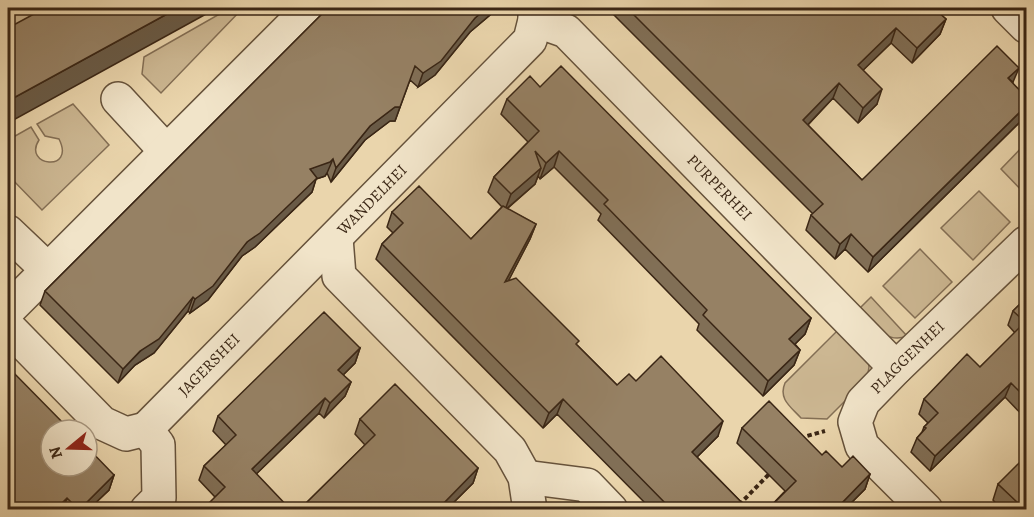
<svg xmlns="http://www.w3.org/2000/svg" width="1034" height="517" font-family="Alegreya,serif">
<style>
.green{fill:#ccb792;stroke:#836e54;stroke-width:1.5}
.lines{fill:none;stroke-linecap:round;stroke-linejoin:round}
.minor-casing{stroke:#66523b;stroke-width:36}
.path{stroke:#3a2615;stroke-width:4;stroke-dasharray:4.5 3;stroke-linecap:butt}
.minor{stroke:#f1e4c9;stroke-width:33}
.wall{fill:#816f56;stroke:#3a2615;stroke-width:1.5}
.shaded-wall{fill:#695a46;stroke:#3a2615;stroke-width:1.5}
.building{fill:#968164;stroke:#3a2615;stroke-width:1.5}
.labels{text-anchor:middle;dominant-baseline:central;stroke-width:4.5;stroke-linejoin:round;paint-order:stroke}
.street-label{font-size:16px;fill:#3a2615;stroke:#f1e4c9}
</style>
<rect width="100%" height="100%" fill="#ead5ac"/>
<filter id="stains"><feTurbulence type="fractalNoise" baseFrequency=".00333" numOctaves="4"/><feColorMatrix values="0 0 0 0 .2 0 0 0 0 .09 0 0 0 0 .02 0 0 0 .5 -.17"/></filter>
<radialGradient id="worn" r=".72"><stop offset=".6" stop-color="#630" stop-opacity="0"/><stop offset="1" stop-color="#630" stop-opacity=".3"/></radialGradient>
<path class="green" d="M8,8H52L8,32Z
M230,8H243L161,93L142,74L144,57Z
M73,104L109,145L42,210L8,175V140L31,127L39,140C22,166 76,173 59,139L45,136L37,124Z
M1026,143V195L1001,169Z
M979,191L1010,222L973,260L941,228Z
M920,249L952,282L915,318L883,286Z
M871,297L907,336C886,345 871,323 858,310Z
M842,326L868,358L869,367L867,379L827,419L801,418C791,407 778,399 785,383Z"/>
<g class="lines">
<defs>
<g id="minor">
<path d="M1008,8L1026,26"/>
<path id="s1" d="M535,20L566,31L896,368"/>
<path d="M118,99L166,151"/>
<path d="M8,232L48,270"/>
<path d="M336,238L339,276L510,450L525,477L530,510"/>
<path d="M8,310L310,8"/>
<path d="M8,327L102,423L126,434L146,429"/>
<path d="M525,477L587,485L611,510"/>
<path id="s2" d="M147,510L159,498L158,445L146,429L530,40L535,20V8"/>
<path id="s3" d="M926,510L862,446L855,422L863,402L896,368L1026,243"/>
</g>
</defs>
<use href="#minor" class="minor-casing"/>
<path class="path" d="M802,441L807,436L825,431
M734,510L772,471"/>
<use href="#minor" class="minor"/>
</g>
<path class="wall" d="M328,8H493L490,15L470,32L435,75L418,87L410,80L395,121H390L365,140L331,182L327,173L325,176L316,179L312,192L255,247L242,256L208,300L190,313L188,311L154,353L135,365L118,383L40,305L45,291Z
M607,8H939V13L946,19L940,34L912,63L891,43L863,70L877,104L858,123L833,98L808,125L862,180L1013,83L1026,116L868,272L845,249L835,259L806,230L811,215L813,214Z
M540,87L811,318L805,334L795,344L800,350L794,365L763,396L697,330L699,324L598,220L601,214L554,167L540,179L538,176L535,184L507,209L536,224L530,239L508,281L577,345L617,385L636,381L718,436L697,457L749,510H652L557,414L543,428L376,259L382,244L393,233L387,227L392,212L471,239L502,207L488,192L494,177L528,142L501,114L507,99Z
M1026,295V419L1005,397L930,471L911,452L917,438L922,432L924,427L928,423L919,414L924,399L980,367L1015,333L1008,325L1013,311L1020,304L1022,300Z
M360,348L355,363L343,375L351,382L345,396L324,418L319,413L256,474L215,497L199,480L204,466L226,445L213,431L218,416Z
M360,419L478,468L473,483L446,510H299L365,445L355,434Z
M742,428L822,455L842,467L870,474L865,489L844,510H767L785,491L737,443Z
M114,475L109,490L88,510H8Z
M998,484L1026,510H1002L993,500Z"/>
<path class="shaded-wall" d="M178,8H217L8,123V101Z
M487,8H493L490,15L470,32L435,75L418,87L423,73L475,18Z
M946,19L940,34L912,63L917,48Z
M896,28L891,43L853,80L858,65Z
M1019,68L1013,82L1008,78Z
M839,83L833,98L798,135L803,120Z
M882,89L877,104L858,123L863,108Z
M1026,106V116L868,272L873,257Z
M395,107H400L395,121H390L365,140L331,182L336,168L370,126Z
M559,151L554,167L540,179L546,163Z
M333,159L327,173L325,176L316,179L312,192L255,247L242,256L208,300L190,313L195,299L247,242L310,169Z
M541,168L535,184L505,210L511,194Z
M536,224L530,239L500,297L505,282Z
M851,234L845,249L835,259L840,244Z
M193,297L188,311L154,353L135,365L118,383L123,369Z
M811,318L805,334L784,355L789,339Z
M360,348L355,363L333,385L338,370Z
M800,350L794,365L763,396L768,381Z
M351,382L345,396L324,418L330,403Z
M1011,383L1005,397L930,471L935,456Z
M325,398L319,413L246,484L252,469Z
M563,399L557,414L543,428L549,413Z
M723,421L718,436L687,467L692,452Z
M478,468L473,483L446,510H437Z
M870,474L865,489L844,510H835Z
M114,475L109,490L88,510H79Z
M67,498L63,510H55Z"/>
<path class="building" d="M45,8H178L8,101V28Z
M328,8H487L475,18L441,61L423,73L415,66L400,107H395L370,126L336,168L333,159L330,162L310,169L317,178L260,233L247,242L213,286L195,299L193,297L159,339L140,351L123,369L45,291Z
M627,8H939L941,9L938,12L946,19L917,48L896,28L858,65L882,89L863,108L839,83L803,120L862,180L997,46L1019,68L1008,78L1026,97V106L873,257L851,234L840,244L811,215L823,204Z
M561,66L811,318L789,339L800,350L768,381L703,315L707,310L604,204L608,200L559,151L546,163L535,151L541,168L511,194L494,177L539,131L507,99L530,76L540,87Z
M419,186L471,239L503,206L536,224L505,282L516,278L579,341L576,344L617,385L629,374L636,381L661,356L723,421L692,452L749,510H688L685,506L682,510H672L563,399L549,413L382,244L403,223L392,212Z
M1026,295V398L1011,383L935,456L917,438L926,428L924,427L938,413L924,399L967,354L980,367L1025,322L1013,311L1021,303L1022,300Z
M324,312L360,348L338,370L351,382L330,403L325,398L252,469L291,510H202L225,487L204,466L236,435L218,416Z
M8,367L70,430H51V466H87V447L114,475L79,510L67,498L55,510H8Z
M395,384L478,468L437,510H299L375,435L360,419Z
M769,401L822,455L826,451L842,467L853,456L870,474L835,510H767L796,481L742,428Z
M1026,456V510H1011L1018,503L998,484Z"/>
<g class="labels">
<g class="street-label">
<text stroke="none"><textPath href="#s1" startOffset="252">PURPERHEI</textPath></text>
<text stroke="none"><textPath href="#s2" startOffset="412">WANDELHEI</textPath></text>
<text stroke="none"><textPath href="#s3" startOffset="200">PLAGGENHEI</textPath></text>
<text stroke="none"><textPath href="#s2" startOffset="180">JAGERSHEI</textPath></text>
</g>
</g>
<rect width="1034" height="517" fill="none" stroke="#ead5ac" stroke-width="30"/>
<rect x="9" y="9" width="1016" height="499" fill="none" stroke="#3a2615" stroke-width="3"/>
<rect x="15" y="15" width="1004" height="487" fill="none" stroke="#3a2615" stroke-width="1.5"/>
<g transform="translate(69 448) rotate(251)"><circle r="28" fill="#f1e4c9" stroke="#a89881" stroke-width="1.5"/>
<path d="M0-4.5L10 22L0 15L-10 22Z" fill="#8f2418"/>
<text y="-9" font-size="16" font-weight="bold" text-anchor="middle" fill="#3a2615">N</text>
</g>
<rect width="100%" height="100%" filter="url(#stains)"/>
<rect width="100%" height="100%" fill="url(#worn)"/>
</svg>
